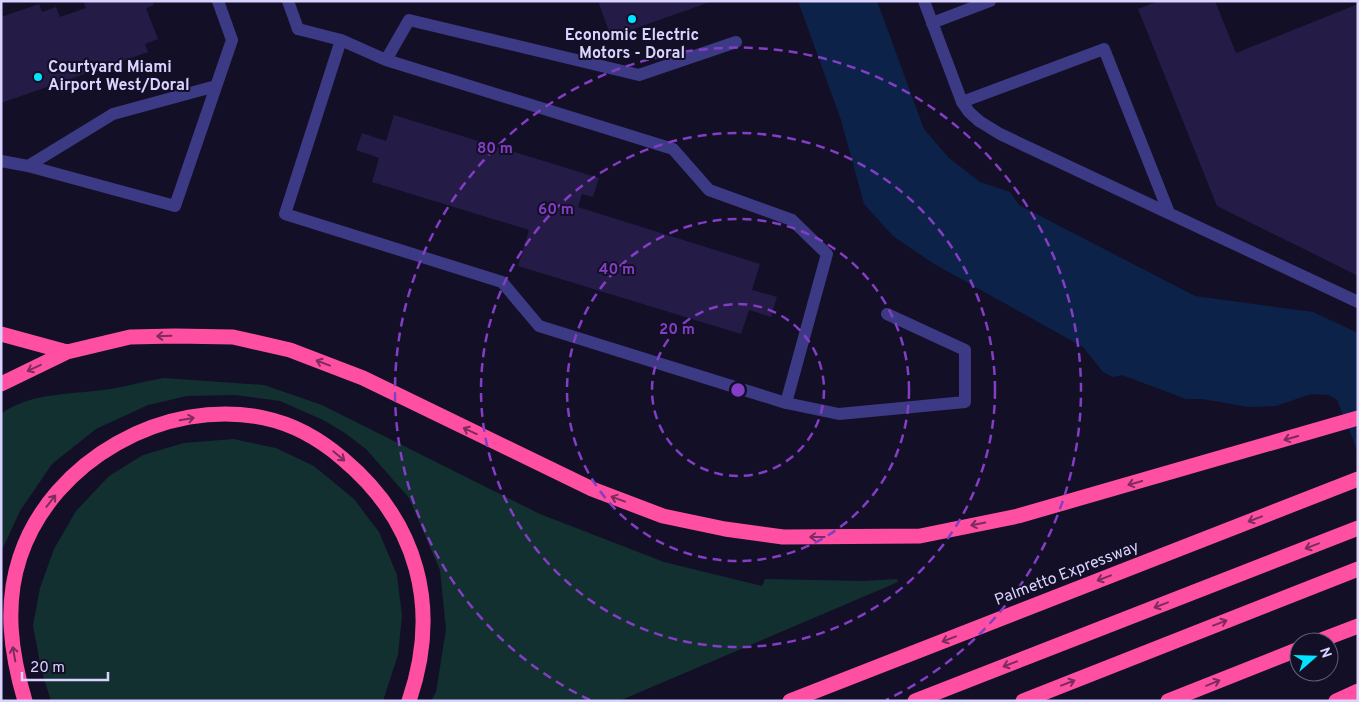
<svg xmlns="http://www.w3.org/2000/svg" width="1359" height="702" font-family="Overpass,sans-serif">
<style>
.green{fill:#12302f}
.water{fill:#0c2248}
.building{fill:#241b47}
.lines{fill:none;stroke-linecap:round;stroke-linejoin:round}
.lane{stroke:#3d3a85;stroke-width:12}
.street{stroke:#3d3a85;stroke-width:12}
.highway{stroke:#ff4fa3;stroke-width:15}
.oneway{stroke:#7d2c5e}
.ring{fill:none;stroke:#843dc5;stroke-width:2.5;stroke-dasharray:9 6}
.poi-dot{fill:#00e5ff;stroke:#130f26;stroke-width:2}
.labels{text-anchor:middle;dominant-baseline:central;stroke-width:4;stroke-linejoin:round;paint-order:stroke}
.poi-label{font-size:16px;font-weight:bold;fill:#d9d4ff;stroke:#130f26}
.street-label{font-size:16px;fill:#d9d4ff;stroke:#130f26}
.centre{fill:#843dc5;stroke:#130f26;stroke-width:2.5}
.ring-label{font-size:15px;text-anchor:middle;font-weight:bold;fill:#843dc5;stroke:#130f26;stroke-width:4;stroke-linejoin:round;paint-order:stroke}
</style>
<rect width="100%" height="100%" fill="#130f26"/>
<path class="green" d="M164,378L264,385L322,405L540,514L664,562L762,586L765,579L863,581L897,579L898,582L619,701H431L436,692L446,629L440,570L409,498L366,449L345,433L323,420L280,401L235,395L187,396L148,405L96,429L52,464L20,511L1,552V414C32,391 74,395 110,389C128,386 146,381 164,378Z
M233,439L276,448L314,466L354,499L379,532L397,575L402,616L398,655L383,701H51L41,669L33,625L40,588L54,549L76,511L109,476L143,455L184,443Z"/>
<path class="water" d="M798,1H877L924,129L949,158L980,182L1010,192L1019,205L1195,296L1313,312L1358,333V452L1337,400L1329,395L1311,394L1276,406L1248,407L1202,399H1186L1122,375L1113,377L1103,372L1083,347L934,264L893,236L864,204L841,120Z"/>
<path class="building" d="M83,1H153L154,5L146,8L158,39L145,44L148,52L1,103V17L39,4L42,12L56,7L60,17L86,8Z
M598,1H709L710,2L611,37Z
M1159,1H1215L1236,53L1358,4V276L1217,206L1138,9Z
M394,115L599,178L593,197L582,194L578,207L760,264L752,290L777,297L771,317L749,310L741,334L518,266L529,230L372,182L379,158L356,150L362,133L386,141Z"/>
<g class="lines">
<path class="lane" d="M932,23L990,1
M298,29L341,40L386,60L673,149L709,190L792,220L827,254L786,403L539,326L502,282L285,214L341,40
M386,60L409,20L639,75L736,42
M216,86L113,114L28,166L175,206L232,40L218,1
M962,102L1104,49L1169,213
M979,121L1000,134L1358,302
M1,161L28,166
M786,403L839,414L965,402V350L887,314"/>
<path class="street" d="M288,1L298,29
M924,1L962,102L969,112L979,121"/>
<path class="highway" d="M1,334L67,352
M1,384L67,352L130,337L175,336L233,337L290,350L363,378L592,489L663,516L725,529L783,537L920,536L1018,516L1358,418
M1316,642L1358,626
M25,701C11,654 4,605 20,557C52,460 166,397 264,418C293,424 321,440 343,459C418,522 441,608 409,701
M790,701L1358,479
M915,701L1358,528
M1023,701L1358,569
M1168,701L1299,649
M1336,701L1358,691"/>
</g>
<defs><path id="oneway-shaft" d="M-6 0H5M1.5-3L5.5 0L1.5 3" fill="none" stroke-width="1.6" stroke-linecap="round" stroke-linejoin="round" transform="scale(1.25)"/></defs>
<g class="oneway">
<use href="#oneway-shaft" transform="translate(164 336) rotate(178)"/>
<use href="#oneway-shaft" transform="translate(323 363) rotate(-159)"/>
<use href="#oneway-shaft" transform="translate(34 368) rotate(155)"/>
<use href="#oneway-shaft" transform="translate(187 419) rotate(-10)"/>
<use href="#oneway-shaft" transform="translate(470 431) rotate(-155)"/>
<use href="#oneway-shaft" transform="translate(1291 438) rotate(164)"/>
<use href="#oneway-shaft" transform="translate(339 456) rotate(40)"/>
<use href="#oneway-shaft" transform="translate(1135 483) rotate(164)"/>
<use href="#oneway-shaft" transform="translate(618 499) rotate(-160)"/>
<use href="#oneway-shaft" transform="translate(51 501) rotate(-52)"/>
<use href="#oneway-shaft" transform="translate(1255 519) rotate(159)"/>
<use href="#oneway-shaft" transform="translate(978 524) rotate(168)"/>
<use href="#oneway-shaft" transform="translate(817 537) rotate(-180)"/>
<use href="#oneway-shaft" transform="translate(1312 546) rotate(159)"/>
<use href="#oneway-shaft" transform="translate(1104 578) rotate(159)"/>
<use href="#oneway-shaft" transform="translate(1161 605) rotate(159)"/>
<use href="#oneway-shaft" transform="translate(1220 623) rotate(-21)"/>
<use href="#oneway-shaft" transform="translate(949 639) rotate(159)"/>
<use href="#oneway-shaft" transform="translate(14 654) rotate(-100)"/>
<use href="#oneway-shaft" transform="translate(1010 664) rotate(159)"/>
<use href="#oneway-shaft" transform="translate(1068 683) rotate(-21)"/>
<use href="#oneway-shaft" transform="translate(1213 683) rotate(-22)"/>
</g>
<g class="ring">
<circle cx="738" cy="390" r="86"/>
<circle cx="738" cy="390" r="171"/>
<circle cx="738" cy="390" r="257"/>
<path d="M590 700A343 343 0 1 1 886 700"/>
</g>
<g class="poi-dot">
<circle cx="632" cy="19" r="5"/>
<circle cx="38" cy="77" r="5"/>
</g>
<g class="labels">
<g class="poi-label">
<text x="632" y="36">Economic Electric<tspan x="632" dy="18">Motors - Doral</tspan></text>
<text x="48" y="68" text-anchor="start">Courtyard Miami<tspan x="48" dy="18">Airport West/Doral</tspan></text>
</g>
<g class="street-label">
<text transform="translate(1067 574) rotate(-21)">Palmetto Expressway</text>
</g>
</g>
<circle cx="738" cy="390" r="8" class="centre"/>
<g class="ring-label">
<text x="495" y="153">80 m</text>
<text x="556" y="214">60 m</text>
<text x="617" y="274">40 m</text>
<text x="677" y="334">20 m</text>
</g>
<rect width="1359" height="702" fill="none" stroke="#d9d4ff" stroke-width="5"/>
<g transform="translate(1314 657) rotate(70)"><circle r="24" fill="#130f26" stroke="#625e7d"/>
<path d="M0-4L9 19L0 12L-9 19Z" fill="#00e5ff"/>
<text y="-8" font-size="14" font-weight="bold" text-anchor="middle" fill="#d9d4ff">N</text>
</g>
<path d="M22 672v8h86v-8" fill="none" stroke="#d9d4ff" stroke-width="2.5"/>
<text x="30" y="672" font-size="15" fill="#d9d4ff" stroke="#130f26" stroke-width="4" paint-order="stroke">20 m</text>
</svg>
